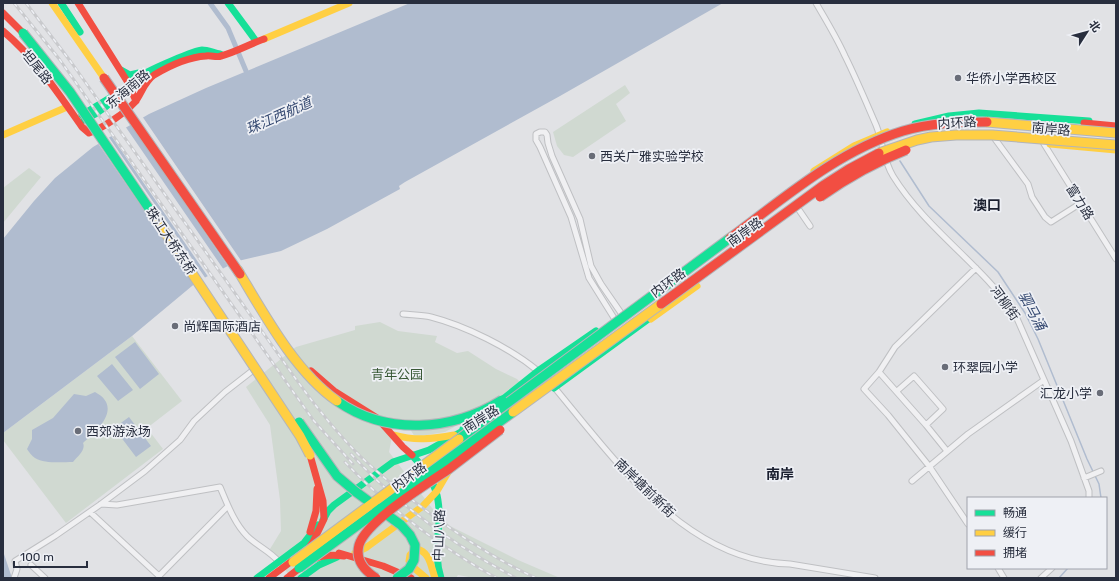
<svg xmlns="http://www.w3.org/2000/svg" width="1119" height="581" font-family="Rubik,'Noto Sans SC',sans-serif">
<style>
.green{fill:#d0d9d1}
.water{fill:#b0bccf}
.pier{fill:#e1e2e5}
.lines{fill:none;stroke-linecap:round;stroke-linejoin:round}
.stream{stroke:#b0bccf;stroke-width:1.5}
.canal{stroke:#b0bccf;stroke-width:5}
.street-casing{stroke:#bfc0c3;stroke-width:7}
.street{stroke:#f0f0f2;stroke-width:5}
.fast{stroke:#16e098;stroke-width:7}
.slow{stroke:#ffcf43;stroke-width:7}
.jam{stroke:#f24e42;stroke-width:7}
.rail-casing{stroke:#c9cacd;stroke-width:3}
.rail{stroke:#eef0f5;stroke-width:1.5;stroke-dasharray:4.5;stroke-linecap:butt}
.fast-bridge-casing{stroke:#b3b5ba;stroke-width:11;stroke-linecap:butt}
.slow-bridge-casing{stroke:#b3b5ba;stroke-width:11;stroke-linecap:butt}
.jam-bridge-casing{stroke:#b3b5ba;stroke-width:11;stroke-linecap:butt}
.fast-bridge{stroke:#16e098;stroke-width:9}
.slow-bridge{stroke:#ffcf43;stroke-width:9}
.jam-bridge{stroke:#f24e42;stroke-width:9}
.poi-dot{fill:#696d78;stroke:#eef0f5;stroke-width:1.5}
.labels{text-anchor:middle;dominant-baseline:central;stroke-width:3.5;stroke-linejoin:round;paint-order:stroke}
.street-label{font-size:13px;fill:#282e3e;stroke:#eef0f5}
.poi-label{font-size:13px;fill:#282e3e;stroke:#eef0f5;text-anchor:start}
.park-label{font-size:13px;fill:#395936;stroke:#eef0f5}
.water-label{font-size:14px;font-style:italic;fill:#344870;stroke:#eef0f5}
.neighbourhood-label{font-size:14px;font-weight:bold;fill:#1a1f2f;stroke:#eef0f5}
</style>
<rect width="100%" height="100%" fill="#e1e2e5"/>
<path class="green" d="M625,85L630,93L616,104L626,121L573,157L564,155L557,146L553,132Z
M29,168L41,177L3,223V188Z
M380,322L398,331L437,336L435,342L457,353L468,351L496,369L517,379L520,382L478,414L445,432L415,437L410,429L394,426L389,452L432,508L450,526L518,560L560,578H474L458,575L456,578H291L270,549L281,531L280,500L270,425L246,387L296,347L355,330V326Z
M132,336L182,401L147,428L163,449L66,523L3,440V433Z"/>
<path class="water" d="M410,3H723L560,96L405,182L399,186L400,189L327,229L281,251L238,261L198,281L132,336L3,433V239L34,201L55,178L93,147L149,114L206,88Z
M135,342L159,374L140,389L115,357Z
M112,364L133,390L118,401L97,376Z
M95,392C123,407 98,430 83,443C86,450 78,456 73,462C62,462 45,464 35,458C32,456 29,452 27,449L32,439V430L53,418L74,394L86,396Z
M129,417L151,446L136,457L114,428Z
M3,551L12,578H3Z"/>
<path class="pier" d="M142,116L242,262L229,268L130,123Z
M125,126L224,270L209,278L110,134Z
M108,136L206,279L196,286L97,142Z"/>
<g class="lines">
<path class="stream" d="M900,161L929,206L998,272L1025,313L1038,339L1087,459L1099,484L1101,498
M1059,578L1068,568"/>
<path class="canal" d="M210,3L228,28L246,71"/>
<defs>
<path id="street" d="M816,3C826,20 837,38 845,56C856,78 866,102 876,125C883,142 883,160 893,176C926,229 980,263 1015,314L1071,441L1089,491V498
M995,134V139L1028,184L1032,197L1045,217L1051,222L1081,203
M1044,144L1116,259
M797,207L810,226
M403,314C412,315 422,315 431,317C466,326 510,348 538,371
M614,318L589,278L571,217L540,147L536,140V134L540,132H545L547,135L548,143L552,156L580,219L591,266L601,284L621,313
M879,372L926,425L947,451
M554,387C614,459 686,562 790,564L875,578
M897,391L914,376L943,409L926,425
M1084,478L1101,471
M912,481L968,434L1044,380
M101,504L117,505L220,487C227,503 234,523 247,536C257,546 270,551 279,562
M90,512L159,576L228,506
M968,524L929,466L888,415L864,389L879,372L895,347L976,268
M31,565L45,578
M998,568L1004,578
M14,578L17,569L15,561L55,536L101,504L145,471L180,440L194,421L225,392L252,371
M1041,578L1052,568"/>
</defs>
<use href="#street" class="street-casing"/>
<use href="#street" class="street"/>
<path class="fast" d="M61,3L80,32
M228,3L256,41
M121,70L130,75L143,72
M82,115L118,93
M84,120C108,109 122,91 142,75C149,70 195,50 202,50C208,50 214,53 220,54
M915,124L949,116L979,113L1089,121
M554,388L654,315
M498,403L538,371L596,331
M463,429L483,414
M412,455C437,482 442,498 438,535C437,550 436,563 441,578
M323,520L328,511L334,505L393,462L429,450L468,428
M257,578L304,543L318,525
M301,578L319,565L337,557"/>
<path class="slow" d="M52,3L104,78
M264,39L349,3
M3,135L67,107
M1050,144L1116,150
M814,171L854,146L887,132
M651,319L697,286
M394,435C415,441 433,439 454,435
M437,491L450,469
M355,553L367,547L423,506L437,491
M426,578L413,567L409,561L410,555L416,549C430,551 431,567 435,578"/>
<path class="jam" d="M78,3L127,81L136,101
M3,13L23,33
M3,31C35,58 58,93 82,127L89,133C103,128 125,113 135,102C142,93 144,82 154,75C169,66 189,57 206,56C211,55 217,58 221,56C236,52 250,44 264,39
M1084,123L1116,126
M311,371L334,391L377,418L403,447L412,455
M310,532L316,511L317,489
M339,553L383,566L411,578
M269,578L308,549L313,542L324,519L323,501L310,455
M287,578C307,562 317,552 344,556"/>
<defs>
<path id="rail" d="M14,3L60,60L294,393L314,421L353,464
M26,3L71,62L298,382C317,408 337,433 360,456C375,470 390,483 406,495C446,527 490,557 536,578
M351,454C398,505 455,546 516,578
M345,462C378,497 415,527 455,553C469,562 483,571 497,578"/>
</defs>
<use href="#rail" class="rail-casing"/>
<use href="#rail" class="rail"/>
<defs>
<path id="fast-bridge" d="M23,33L70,92L152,213
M337,401C387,436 452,431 502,400
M299,422L337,476L356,492L401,525L410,535L415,545L414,560L409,569L397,578
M459,439L730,238
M299,568L513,412"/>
<path id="slow-bridge" d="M987,122L1116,133
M879,153L917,140L931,137L956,135H992L1116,145
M152,213L300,436L310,455
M237,269C263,312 295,372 337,401
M513,412L661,304
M293,562L459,439"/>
<path id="jam-bridge" d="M104,78L240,274
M820,197C847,178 875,162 906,150
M730,238C784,198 838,151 903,131C930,123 958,122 987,122
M661,304L824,185L849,169L879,153
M376,578C365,571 355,560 359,545C366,521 427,484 449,469C466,456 483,443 500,430"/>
</defs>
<use href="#fast-bridge" class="fast-bridge-casing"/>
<use href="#slow-bridge" class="slow-bridge-casing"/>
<use href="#jam-bridge" class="jam-bridge-casing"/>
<use href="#fast-bridge" class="fast-bridge"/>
<use href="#slow-bridge" class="slow-bridge"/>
<use href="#jam-bridge" class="jam-bridge"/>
</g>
<g class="poi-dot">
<circle cx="958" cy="78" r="4"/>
<circle cx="592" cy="156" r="4"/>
<circle cx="175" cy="326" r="4"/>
<circle cx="945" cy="367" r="4"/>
<circle cx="1100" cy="393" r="4"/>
<circle cx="78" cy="431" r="4"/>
</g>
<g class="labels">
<g class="street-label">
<text transform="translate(37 67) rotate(51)">坦尾路</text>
<text transform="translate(128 89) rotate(-40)">东海南路</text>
<text transform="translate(957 123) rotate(-4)">内环路</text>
<text transform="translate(1051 129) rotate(5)">南岸路</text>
<text transform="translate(1080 202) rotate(58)">富力路</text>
<text transform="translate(745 232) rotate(-36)">南岸路</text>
<text transform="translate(171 241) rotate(56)">珠江大桥东桥</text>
<text transform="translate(668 283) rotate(-36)">内环路</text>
<text transform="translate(1005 303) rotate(54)">河柳街</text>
<text transform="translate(481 419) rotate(-32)">南岸路</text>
<text transform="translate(409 477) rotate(-36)">内环路</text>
<text transform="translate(645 488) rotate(44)">南岸塘前新街</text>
<text transform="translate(439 535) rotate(-88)">中山八路</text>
</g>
<g class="poi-label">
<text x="966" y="78">华侨小学西校区</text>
<text x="600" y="156">西关广雅实验学校</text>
<text x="183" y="326">尚辉国际酒店</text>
<text x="953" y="367">环翠园小学</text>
<text x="1092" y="393" text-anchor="end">汇龙小学</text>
<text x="86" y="431">西郊游泳场</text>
</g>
<g class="park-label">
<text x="397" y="374">青年公园</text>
</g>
<g class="water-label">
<text transform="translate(279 116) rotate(-24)">珠江西航道</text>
<text transform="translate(1032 311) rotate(62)">驷马涌</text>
</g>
<g class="neighbourhood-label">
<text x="987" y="205">澳口</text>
<text x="780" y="474">南岸</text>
</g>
</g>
<rect width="1119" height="581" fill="none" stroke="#282e3e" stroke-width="8"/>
<rect x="967" y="497" width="140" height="72" fill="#eef0f5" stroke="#9fa2ac"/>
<rect x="975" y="510" width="20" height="6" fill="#16e098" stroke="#9fa2ac"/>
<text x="1003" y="517" font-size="12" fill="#282e3e">畅通</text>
<rect x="975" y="530" width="20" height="6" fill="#ffcf43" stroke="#9fa2ac"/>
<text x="1003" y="537" font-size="12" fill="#282e3e">缓行</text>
<rect x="975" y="550" width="20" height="6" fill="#f24e42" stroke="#9fa2ac"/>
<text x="1003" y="557" font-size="12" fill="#282e3e">拥堵</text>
<g transform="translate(1087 32) rotate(54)" stroke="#eef0f5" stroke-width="3" paint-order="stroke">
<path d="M0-3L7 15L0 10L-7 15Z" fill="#282e3e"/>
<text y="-6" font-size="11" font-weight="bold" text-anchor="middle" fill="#282e3e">北</text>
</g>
<path d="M14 561v6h73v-6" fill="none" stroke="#282e3e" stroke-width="2"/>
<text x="20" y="561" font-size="12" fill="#282e3e" stroke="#eef0f5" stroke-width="3" paint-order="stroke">100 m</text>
</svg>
